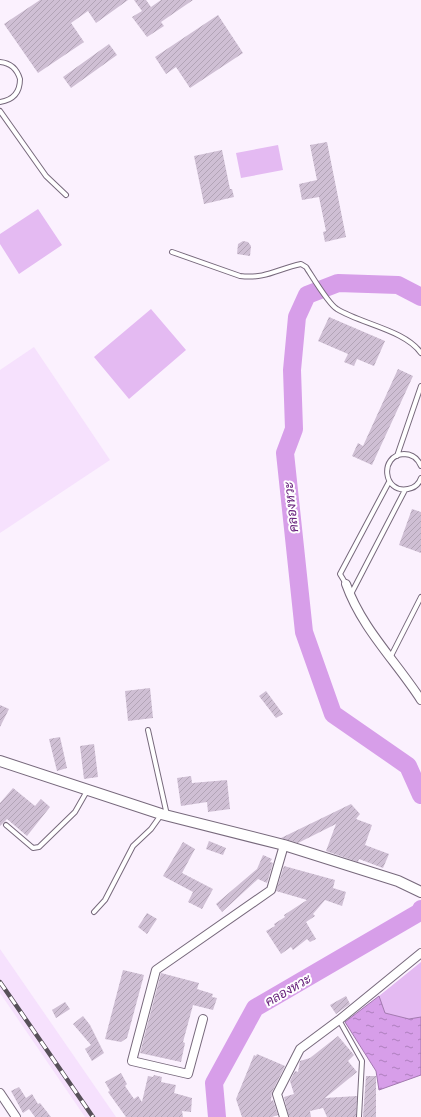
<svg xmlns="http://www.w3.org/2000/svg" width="421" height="1117" font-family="'Public Sans',Sarabun,sans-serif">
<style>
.built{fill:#f6e1fd}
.grass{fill:#e4baf2}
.water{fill:url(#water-ripples);stroke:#a278af}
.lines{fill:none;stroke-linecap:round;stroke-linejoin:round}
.river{stroke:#d79ee9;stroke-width:18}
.building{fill:url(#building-hatch)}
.service-casing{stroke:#77697c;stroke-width:6}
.minor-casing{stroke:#77697c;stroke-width:10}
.tertiary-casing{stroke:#77697c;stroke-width:12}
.service{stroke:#fff;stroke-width:4}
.minor{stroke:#fff;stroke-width:8}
.tertiary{stroke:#fff;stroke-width:10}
.rail-casing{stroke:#575059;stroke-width:4.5}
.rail{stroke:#fff;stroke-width:3;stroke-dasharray:9;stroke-linecap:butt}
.labels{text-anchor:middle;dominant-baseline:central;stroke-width:4;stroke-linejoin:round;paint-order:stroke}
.water-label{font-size:13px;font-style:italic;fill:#68237c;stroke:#fff}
</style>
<defs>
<pattern id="water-ripples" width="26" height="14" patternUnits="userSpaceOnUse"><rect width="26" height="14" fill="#d79ee9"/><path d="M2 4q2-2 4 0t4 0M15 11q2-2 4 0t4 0" fill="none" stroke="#ae80bd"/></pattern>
<pattern id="building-hatch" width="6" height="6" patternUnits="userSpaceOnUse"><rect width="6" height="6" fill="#cfbfd4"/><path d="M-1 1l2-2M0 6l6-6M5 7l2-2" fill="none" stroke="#b2a4b6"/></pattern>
</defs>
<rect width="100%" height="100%" fill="#fbf1fe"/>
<path class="built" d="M34,347L110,460L0,533V370Z
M0,949L116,1117H85L0,993Z"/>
<path class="grass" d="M278,145L283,170L241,178L236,153Z
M38,209L62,245L19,274L0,244V234Z
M151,309L186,350L129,399L94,357Z
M421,962V1017L409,1019L385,1013L379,996Z"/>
<path class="water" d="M379,996L385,1013L409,1019L421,1017V1075L379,1090L376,1071L345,1022Z"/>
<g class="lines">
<path class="river" d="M421,297L398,285L338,283L307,295L297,317L292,370L294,429L285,453L304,632L333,714L408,766L421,795
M217,1117L214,1083L255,1008L420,912L421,909"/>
</g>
<path class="building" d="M40,0H128L96,23L88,11L71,23L84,42L38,73L4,24Z
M134,0H146L151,7L161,0H193L161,22L164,26L147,37L132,17L142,11Z
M218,15L243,53L190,88L176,67L166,74L155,57Z
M109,44L117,55L71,88L63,77Z
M327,142L346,237L325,242L323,232L326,231L319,197L302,200L299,184L317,180L310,145Z
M222,150L230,189H232L234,197L204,204L194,156Z
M243,241L248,242L251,246L250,256L237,254L238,244Z
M329,317L385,341L374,366L357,359L354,366L344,362L348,354L318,341Z
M398,369L413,376L372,465L352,456L358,443L363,446Z
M412,509L421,512V553L399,545Z
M150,688L153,718L128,721L125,691Z
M266,691L283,714L276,718L259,696Z
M0,705L9,709L0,727Z
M60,737L67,768L57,771L49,739Z
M94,744L98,777L84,779L80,746Z
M191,776L192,783L227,780L230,809L208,812L207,802L181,806L177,778Z
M13,788L35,806L41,799L50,807L27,836L7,819L0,826V803Z
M351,804L360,814L356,819L372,825L365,845L389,854L383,868L359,859L358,862L326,851L336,824L298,843L281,838Z
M209,841L226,848L223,855L206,849Z
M183,842L195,849L182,873L213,889L202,909L188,902L193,892L163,876Z
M263,855L272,859L270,862L273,863L267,883L258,879L222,912L216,904L257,869Z
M284,866L335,880L333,888L346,892L342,906L325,900L313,914L315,916L306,922L316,939L310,942L307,939L293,950L291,947L281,954L266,931L275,926L274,924L285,917L284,915L307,900L276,891Z
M147,913L157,919L147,934L138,927Z
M123,970L144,975L127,1038L121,1042L105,1039Z
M161,973L199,983L197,989L213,994L212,997L217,998L213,1010L193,1005L183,1042L185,1043L181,1062L140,1053Z
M346,996L350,1004L336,1014L330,1005Z
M65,1002L70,1009L56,1018L52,1010Z
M83,1016L90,1025L104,1053L92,1061L85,1049L91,1045L73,1024Z
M338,1036L354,1055L348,1061L357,1072L325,1098L357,1096L356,1117H327L323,1108L310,1111L311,1117H289L284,1097L294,1094L290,1081L295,1071L298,1072L300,1061L310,1058Z
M257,1054L285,1066L272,1092L271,1101L273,1100L278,1115L272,1117H242L236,1099L254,1055L256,1056Z
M121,1073L127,1084L125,1086L134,1099L138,1096L142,1102L148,1076L153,1077L154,1075L162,1077L161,1082L176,1085L174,1093L192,1098L191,1112L182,1111L183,1117H126L108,1092L110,1091L105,1082Z
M366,1076H376V1117H363Z
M19,1087L26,1098L32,1094L38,1104L40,1103L51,1117H35L29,1109L23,1113L11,1091Z"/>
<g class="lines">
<defs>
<path id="service" d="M0,62C11,63 17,69 20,79C20,93 13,100 0,102
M0,111L46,176L66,195
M172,252L240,276C267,279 277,269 301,264L306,267C312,276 329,305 337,309C361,324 405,330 421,353
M397,456L421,386
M421,466C418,459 412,454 404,454C379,455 383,494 408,489C414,488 419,484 421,478
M346,584L340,574L389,482
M351,594L405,490
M390,658L421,597
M148,730L167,815
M6,825L33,848L39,847L75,812L87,791
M94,912L105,900L133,846L151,829L161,815
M339,1020L362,1061L359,1117"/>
<path id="minor" d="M346,584C362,629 396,661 421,700
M203,1019L188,1074L132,1061L156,970L271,890L284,845
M0,1093L16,1117
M284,1117L277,1094L300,1049L339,1020L421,953"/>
<path id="tertiary" d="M0,761L161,814L284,845L398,881L421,892"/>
</defs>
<use href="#service" class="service-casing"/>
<use href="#minor" class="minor-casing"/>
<use href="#tertiary" class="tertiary-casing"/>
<use href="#service" class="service"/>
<use href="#minor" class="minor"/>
<use href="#tertiary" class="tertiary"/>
<defs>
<path id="rail" d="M0,982L93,1117"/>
</defs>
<use href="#rail" class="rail-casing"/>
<use href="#rail" class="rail"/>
</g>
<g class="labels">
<g class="water-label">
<text transform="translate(291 507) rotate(-96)">คลองหวะ</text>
<text transform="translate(288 990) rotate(-30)">คลองหวะ</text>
</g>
</g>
</svg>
